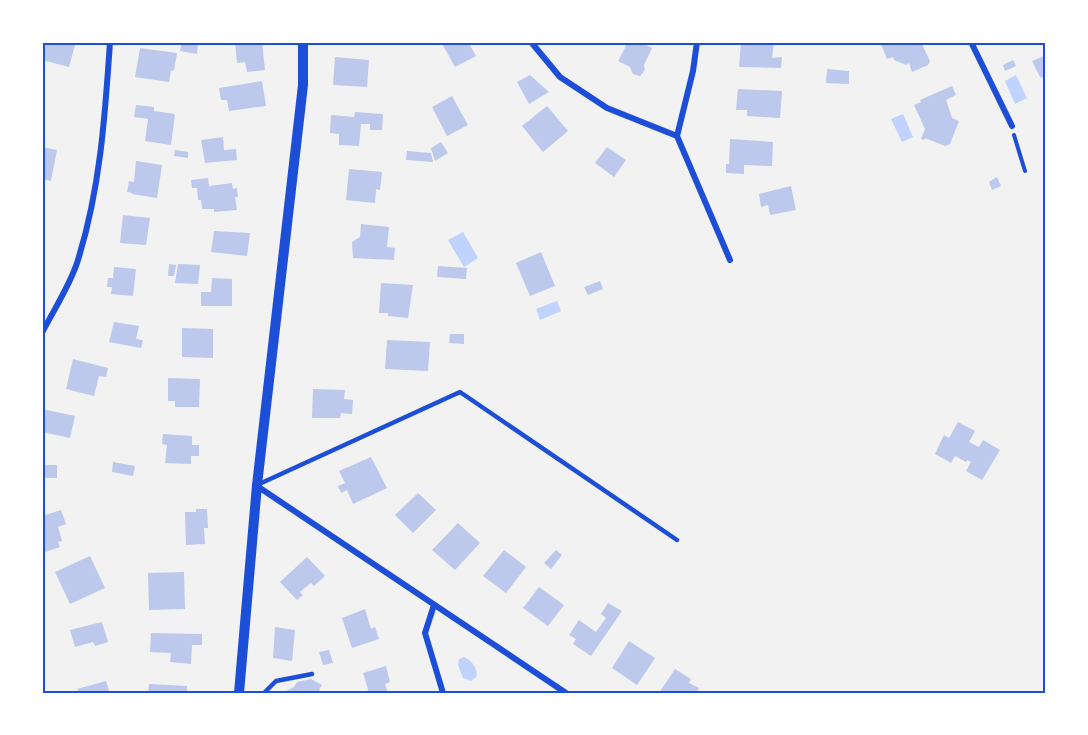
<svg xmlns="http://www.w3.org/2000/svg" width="1088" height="735" font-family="'Work Sans',sans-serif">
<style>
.water{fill:#bfd3fe}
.building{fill:#bdc9ec}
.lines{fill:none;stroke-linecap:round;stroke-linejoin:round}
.path{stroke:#1d4ed8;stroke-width:4}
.service{stroke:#1d4ed8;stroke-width:4.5}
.minor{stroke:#1d4ed8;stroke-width:6}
.tertiary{stroke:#1d4ed8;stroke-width:10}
.neatline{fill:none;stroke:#1d4ed8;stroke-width:2}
</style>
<rect width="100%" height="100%" fill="#f2f2f2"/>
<path class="water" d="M1016,75L1027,98L1015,104L1005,81Z
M903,114L913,137L902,142L891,119Z
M463,232L478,258L464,267L448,240Z
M557,301L561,311L540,320L536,309Z
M464,657C471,660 479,669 476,677L471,681L463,678L458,665L459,659Z"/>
<path class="building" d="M42,42H63L75,45L69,67L42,60Z
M182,42L198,43L197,54L180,51Z
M235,42H262L265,70L247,72L245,62L237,63Z
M441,42H468L476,56L455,67Z
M628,42H640L652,48L644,65L645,70L640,76L633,74L630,67L618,61Z
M741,42H774L772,58L782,57L781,68L739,67Z
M880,42H921L930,61L928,65L912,72L909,63L906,65L894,60L893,57L887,59Z
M140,48L177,53L174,70L171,71L169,82L135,77Z
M1046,55V79L1040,77L1032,61Z
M335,57L369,60L367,87L333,85Z
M1013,60L1016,66L1005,71L1003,65Z
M827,69L849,71V84L826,83Z
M530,75L549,92L529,104L517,82Z
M262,81L266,106L229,111L227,100H221L219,88Z
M952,86L956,95L946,100L952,118L959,121L950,144L945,146L925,138L924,140L921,139L925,129L914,105L921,102L920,100Z
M738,89L782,91L780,118L747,116V110H736Z
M452,96L468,125L447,136L432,107Z
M136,105L154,107V111L175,114L171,145L145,141L148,119L134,117Z
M547,106L568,131L543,152L522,126Z
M355,112L383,114L382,130H370V124H361L359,146L339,145V134L330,133L331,115L354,117Z
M223,137L224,150L236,149L237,160L205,163L201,140Z
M730,139L773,142L772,166L744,165V174L726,173V164H729Z
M441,142L448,153L435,161L431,148Z
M42,147L57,150L51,181L42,179Z
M607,147L626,160L614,177L595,163Z
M175,150L188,152V158L174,156Z
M407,151L431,153L433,162L406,160Z
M136,161L162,165L157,198L132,194V193L127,192L129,181L134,182Z
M349,169L382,172L380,190L376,189L375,203L346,200Z
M997,177L1001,186L992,190L989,182Z
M208,178L209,186L232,183L233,189L237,188L238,197H235L237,210L214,212V209H202L201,200H198L197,188H192L191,180Z
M791,186L796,210L770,215L768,205L761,207L759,194Z
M123,215L150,218L146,245L120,243Z
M361,224L389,227L387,247L395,248L394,260L353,258L352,242L360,237Z
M214,231L250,233L247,256L211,252Z
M541,252L555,286L530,296L516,263Z
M169,264L176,265L174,276H168Z
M178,264L200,265L198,284L175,283Z
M438,266L467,268L466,279L437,277Z
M114,267L136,269L133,296L111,294L112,287H107L108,278H113Z
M212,278L232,279V306H201V292H211Z
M600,281L603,289L588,295L584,287Z
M381,283L413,285L408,318L388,316V313H379Z
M114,322L139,326L136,339L143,340L141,348L109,342Z
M182,328L213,329V358L182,357Z
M450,334H464V344L449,343Z
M387,340L430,342L428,371L385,369Z
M73,359L108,368L106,377L99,376L94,396L66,389Z
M168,378L200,379L199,407H175V401H168Z
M313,389L345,390L344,399L353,400L352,414L341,413L340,418H312Z
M42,409L75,416L70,438L42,432Z
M958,422L975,431L969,442L979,447L983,440L1000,450L982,480L966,471L971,462L967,460L966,462L955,456L951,463L935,454L944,435L949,438Z
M163,434L192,436V445H199V456H191V464L165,463L167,445L162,444Z
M371,457L387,488L353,504L347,490L341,493L338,486L345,483L339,471Z
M42,461H45V465H57V478H42Z
M113,462L135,466L133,476L112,472Z
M418,493L436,510L413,533L395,515Z
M196,509H207L208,528H204L205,544L186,545L185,512H196Z
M61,510L66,524L58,527L62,541L58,542L60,547L42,553V516Z
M458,523L480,543L455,570L432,550Z
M504,550L526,567L506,593L483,576Z
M556,550L562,555L551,569L544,563Z
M90,556L105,588L70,604L55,572Z
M307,557L325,576L314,586L311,583L300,592L303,595L297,600L280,582Z
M184,572L185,609L149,610L148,573Z
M539,587L564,605L548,626L523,608Z
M608,603L622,611L591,656L573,644L576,639L569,635L579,620L596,632L606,618L601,614Z
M365,609L371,629L375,627L379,639L352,648L342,618Z
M102,622L108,642L95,646L93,642L75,647L70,630Z
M275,627L295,630L292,661L273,658Z
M151,633L202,634V645H192L191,664L170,662L171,653L150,652Z
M629,641L655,658L637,685L612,668Z
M329,650L333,663L323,665L319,652Z
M386,666L390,682L385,684L388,693H369L363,673Z
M675,669L691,679L689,683L699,688L696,693H659Z
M311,679L322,685L319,690L324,693H282L294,687L297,682Z
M106,681L109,691L107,693H79L77,689Z
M149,684L187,686V693H148Z"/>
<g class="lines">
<path class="path" d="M1014,135L1025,171"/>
<path class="service" d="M257,485L460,392L677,540
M264,693L276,681L312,674"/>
<path class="minor" d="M531,42L560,77L607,108L677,136L730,260
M971,42L1012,126
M677,136L693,71L697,42
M42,333C53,311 69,287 77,263C100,191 105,117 110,42
M257,486L566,693
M434,605L425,633L443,693"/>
<path class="tertiary" d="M239,693L257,485L303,85V42"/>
</g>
<rect width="1088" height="735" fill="none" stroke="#ffffff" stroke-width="87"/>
<rect x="44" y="44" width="1000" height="648" class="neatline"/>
</svg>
